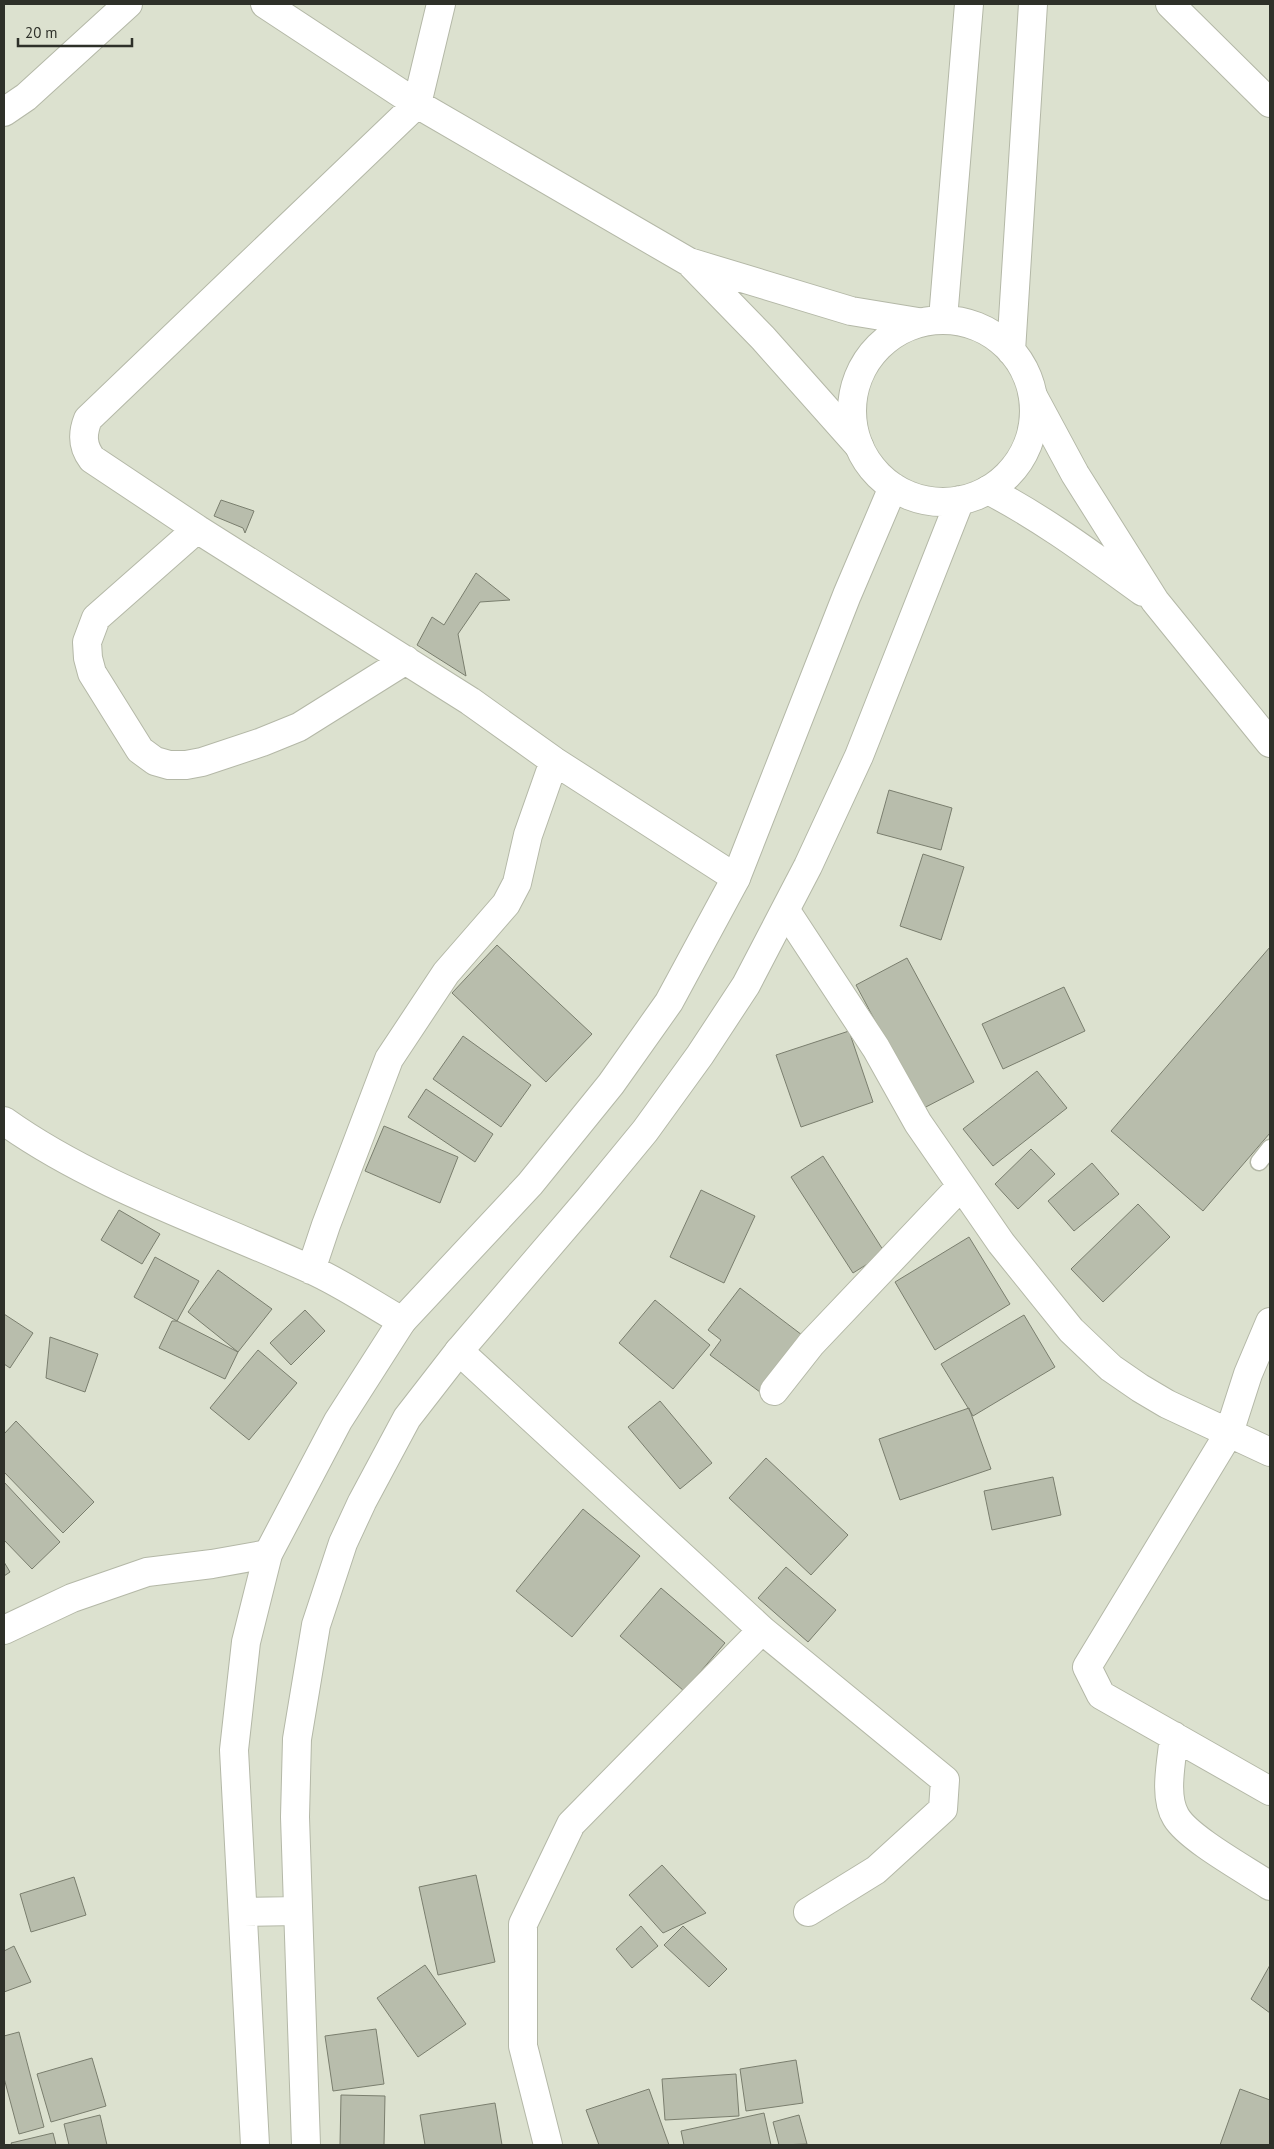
<svg xmlns="http://www.w3.org/2000/svg" width="1274" height="2149" font-family="'PT Sans',sans-serif">
<style>
.building{fill:#b8bdac;stroke:#7a7e6e}
.lines{fill:none;stroke-linecap:round;stroke-linejoin:round}
.lane-casing{stroke:#b4b8a7;stroke-width:19}
.street-casing{stroke:#b4b8a7;stroke-width:30}
.secondary-casing{stroke:#b4b8a7;stroke-width:30}
.lane{stroke:#fff;stroke-width:16}
.street{stroke:#fff;stroke-width:28}
.secondary{stroke:#fff;stroke-width:28}
</style>
<rect width="100%" height="100%" fill="#dce1cf"/>
<path class="building" d="M221,500L254,511L245,533L243,528L214,516Z
M476,573L510,600L480,602L458,634L466,676L417,645L432,617L444,625Z
M889,790L952,808L941,850L877,833Z
M923,854L964,867L941,940L900,926Z
M497,945L592,1034L546,1082L452,993Z
M1270,947V1133L1203,1211L1111,1131Z
M907,958L974,1082L922,1109L856,985Z
M1064,987L1085,1031L1003,1069L982,1024Z
M849,1031L873,1102L801,1127L776,1055Z
M463,1036L531,1085L501,1127L433,1079Z
M1037,1071L1067,1108L993,1166L963,1129Z
M426,1089L493,1134L475,1162L408,1117Z
M384,1126L458,1157L440,1203L365,1171Z
M1031,1149L1055,1174L1018,1209L995,1184Z
M823,1156L885,1253L853,1273L791,1177Z
M1092,1163L1119,1194L1074,1231L1048,1201Z
M701,1190L755,1216L724,1283L670,1257Z
M1138,1204L1170,1237L1103,1302L1071,1269Z
M119,1210L160,1234L142,1264L101,1240Z
M969,1237L1010,1304L935,1350L895,1282Z
M155,1257L199,1281L177,1321L134,1297Z
M218,1270L272,1309L238,1352L188,1312Z
M740,1288L806,1338L764,1395L710,1355L721,1340L708,1330Z
M655,1300L710,1345L673,1389L619,1343Z
M305,1310L325,1331L291,1365L270,1343Z
M4,1314L33,1333L10,1368L4,1364Z
M1024,1315L1055,1367L973,1416L941,1364Z
M172,1321H177L238,1352L225,1379L159,1348Z
M50,1337L98,1354L85,1392L46,1378Z
M258,1350L297,1383L249,1440L210,1408Z
M660,1401L712,1463L680,1489L628,1427Z
M969,1408L991,1469L900,1500L879,1439Z
M16,1421L94,1502L63,1533L4,1472V1434Z
M766,1458L848,1535L811,1575L729,1498Z
M1053,1477L1061,1515L992,1530L984,1491Z
M4,1482L60,1542L32,1569L4,1540Z
M583,1509L640,1556L572,1637L516,1591Z
M4,1562L10,1572L4,1576Z
M786,1567L836,1610L808,1642L758,1598Z
M661,1588L725,1643L684,1691L620,1636Z
M662,1865L706,1913L663,1933L629,1895Z
M476,1875L495,1962L438,1975L419,1887Z
M74,1877L86,1915L31,1932L20,1894Z
M641,1926L658,1946L632,1968L616,1949Z
M683,1926L727,1969L709,1987L664,1945Z
M14,1946L31,1982L4,1992V1951Z
M425,1965L466,2024L418,2057L377,1998Z
M1270,1965V2013L1251,1999Z
M376,2029L384,2084L333,2091L325,2036Z
M19,2032L44,2127L19,2134L4,2078V2036Z
M92,2058L106,2106L51,2122L37,2074Z
M796,2060L803,2103L746,2111L740,2069Z
M736,2074L739,2116L665,2120L662,2079Z
M649,2089L669,2145H599L586,2110Z
M1240,2089L1270,2100V2145H1220Z
M341,2095L385,2096L384,2145H340Z
M495,2103L502,2145H425L420,2115Z
M764,2113L771,2145H684L681,2131Z
M100,2115L107,2145H69L64,2124Z
M799,2115L807,2144L779,2145L773,2122Z
M53,2133L56,2145H12L11,2143Z"/>
<g class="lines">
<defs>
<path id="lane" d="M1259,1162L1270,1148"/>
<path id="street" d="M265,4L417,104L689,262L851,311L918,322
M441,4L417,104L88,419C82,434 82,446 92,459L197,529L470,701L554,761L736,878
M1170,4L1270,103
M4,112L26,97L128,4
M692,265L763,338L859,446
M1033,396L1075,474L1155,601L1270,743
M988,490C1044,519 1093,556 1143,592
M197,529L96,618L87,642L88,658L92,673L140,750L155,761L169,765H186L202,762L262,742L299,727L406,660
M786,911L876,1048L918,1123L1001,1243L1071,1330L1111,1368L1140,1388L1167,1404L1270,1452
M4,1121C95,1186 211,1224 312,1270C343,1284 372,1304 402,1321
M311,1270L326,1225L389,1059L446,973L506,904L517,883L528,835L554,761
M1270,1322L1248,1374L1229,1433L1087,1667L1101,1695L1270,1791
M459,1351L762,1630L945,1780L943,1809L876,1870L808,1912
M774,1391L811,1344L961,1186
M4,1630L72,1598L147,1572L212,1564L268,1554
M1174,1736C1172,1760 1163,1796 1176,1817C1189,1839 1248,1871 1270,1886
M548,2145L523,2046V1924L571,1824L762,1630"/>
<path id="secondary" d="M943,319L969,4
M852 411a91 91 0 1 1 182 0a91 91 0 1 1-182 0Z
M1011,351L1033,4
M244,1912L298,1911
M255,2145L234,1750L246,1642L268,1554L338,1421L402,1321L530,1184L611,1084L669,1002L736,878L847,595L893,487
M306,2145L295,1817L297,1739L316,1625L343,1543L362,1502L407,1418L459,1351L589,1199L645,1131L700,1055L746,985L808,866L859,756L960,500"/>
</defs>
<use href="#lane" class="lane-casing"/>
<use href="#street" class="street-casing"/>
<use href="#secondary" class="secondary-casing"/>
<use href="#lane" class="lane"/>
<use href="#street" class="street"/>
<use href="#secondary" class="secondary"/>
</g>
<rect width="1274" height="2149" fill="none" stroke="#2e3029" stroke-width="10"/>
<path d="M18 38v8h114v-8" fill="none" stroke="#2e3029" stroke-width="2.5"/>
<text x="25" y="38" font-size="15" fill="#2e3029" stroke="#dce1cf" stroke-width="4" paint-order="stroke">20 m</text>
</svg>
